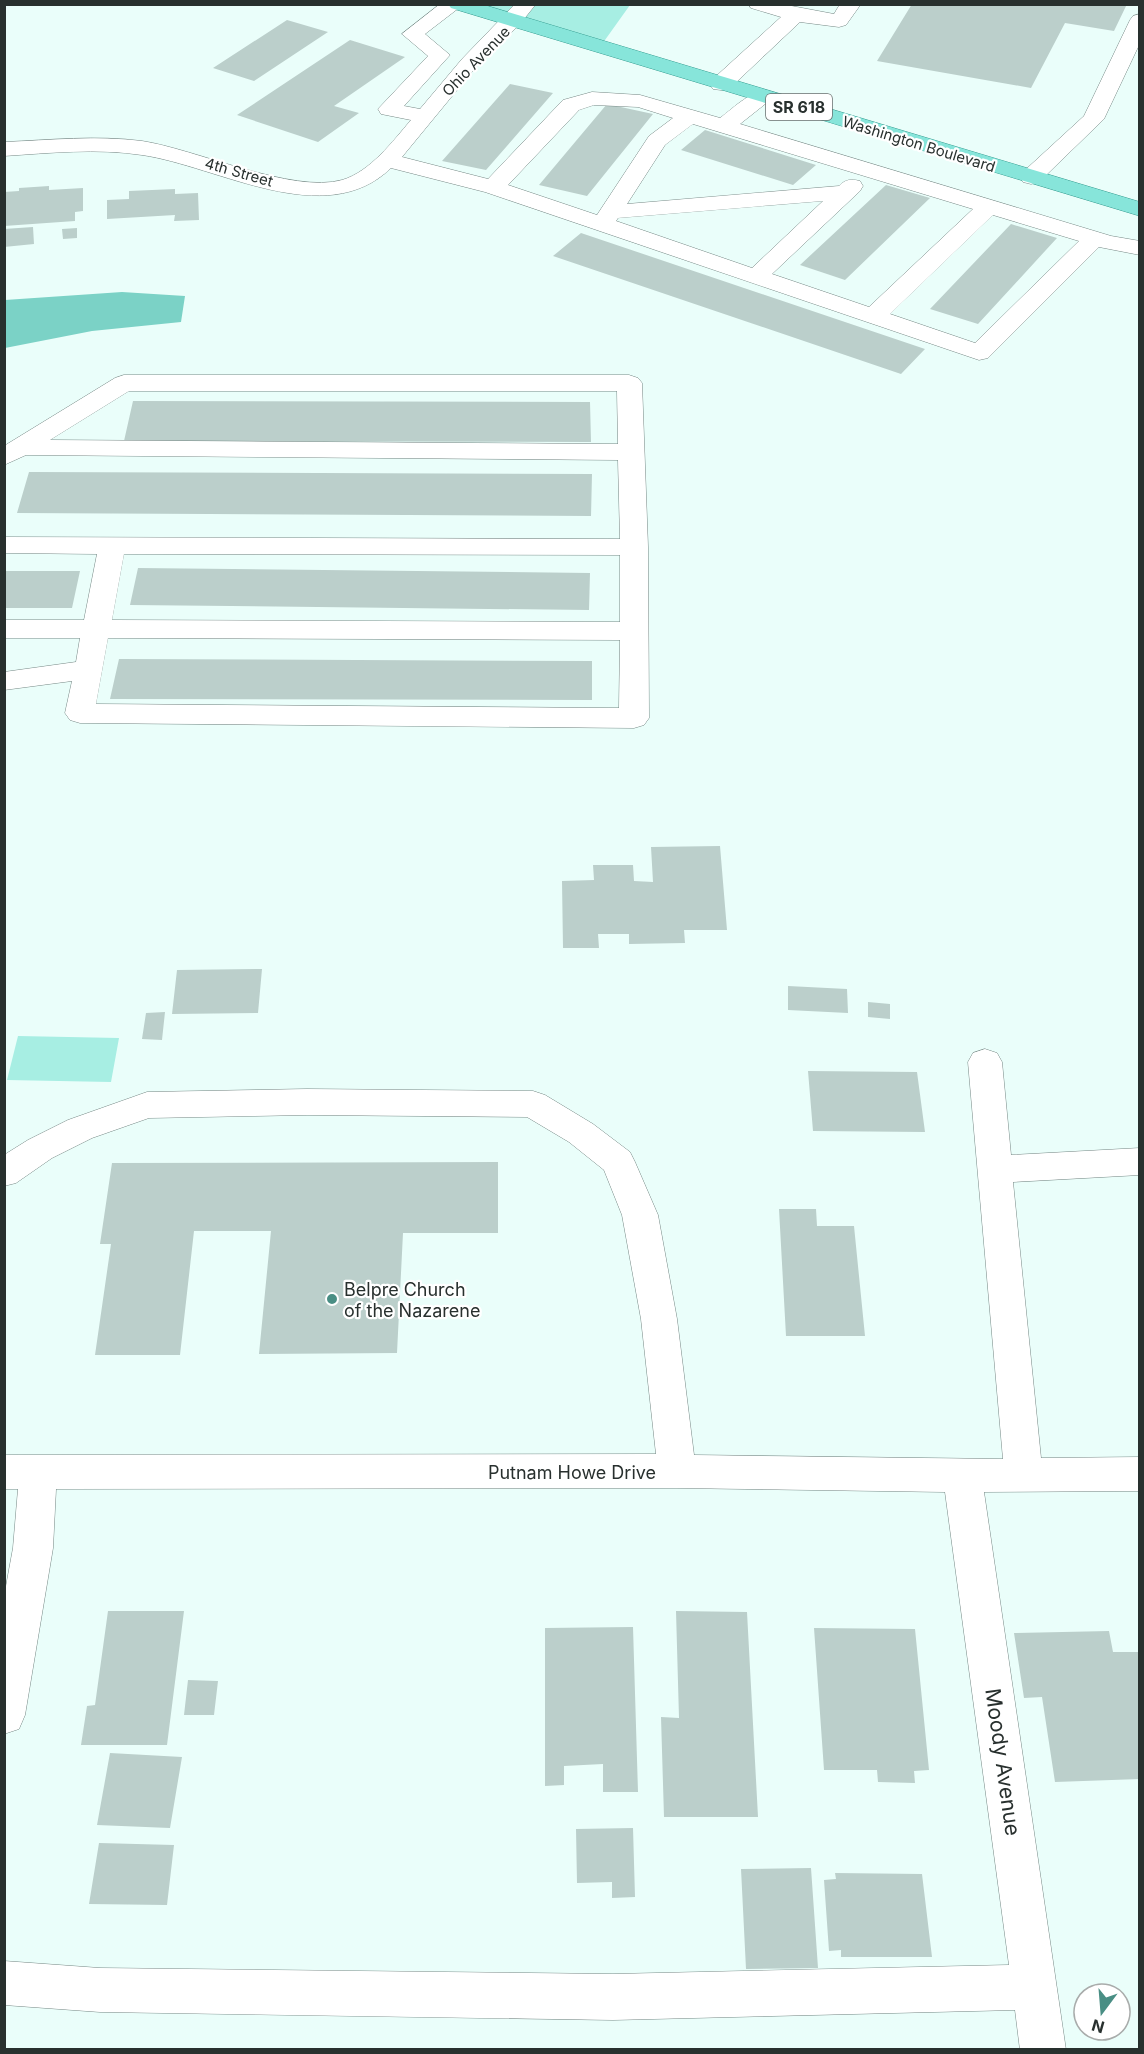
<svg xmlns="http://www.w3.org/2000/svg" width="1144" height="2054" font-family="Inter,sans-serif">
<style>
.green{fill:#a7eee3}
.water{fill:#7bd2c6}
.building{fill:#bbcfcb}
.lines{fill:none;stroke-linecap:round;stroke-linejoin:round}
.minor-casing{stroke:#768885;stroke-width:1}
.major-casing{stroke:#329a8e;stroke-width:1}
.minor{fill:#fff;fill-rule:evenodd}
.major{fill:#87e5da;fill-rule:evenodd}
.poi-dot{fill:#498e84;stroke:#fff;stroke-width:2}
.labels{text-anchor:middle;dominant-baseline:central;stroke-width:4.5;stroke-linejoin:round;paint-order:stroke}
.far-street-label{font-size:15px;fill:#28302e;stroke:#fff}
.shield{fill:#fff;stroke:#686e6d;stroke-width:1.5}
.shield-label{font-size:16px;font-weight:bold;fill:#28302e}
.poi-label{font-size:18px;fill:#28302e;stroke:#fff;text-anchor:start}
.street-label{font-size:18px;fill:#28302e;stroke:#fff}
.near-street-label{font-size:21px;fill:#28302e;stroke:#fff}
</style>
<rect width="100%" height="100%" fill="#eafefa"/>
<path class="green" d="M458,5H630L600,47Z
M18,1036L119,1038L111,1082L7,1080Z"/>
<path class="water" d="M122,292L185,296L181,322L92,331L5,348V300Z"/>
<path class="building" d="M912,4H1127L1114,31L1065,23L1031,88L877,61Z
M287,20L328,32L254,81L213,68Z
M350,40L405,57L334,106L359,113L318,142L237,115Z
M510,84L553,93L486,170L442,161Z
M607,104L653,114L587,196L539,185Z
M705,130L816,165L793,185L681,150Z
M886,185L930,198L845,280L800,265Z
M49,186V190L83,188V211L75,212V221L4,226V192L19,191V188Z
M175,189V194L198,193L199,220L174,221L175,215L107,219V200L129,199V191Z
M1011,224L1057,238L978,324L930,309Z
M33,227L34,244L4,247V229Z
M77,228V238L63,239L62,229Z
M581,233L925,349L901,374L553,256Z
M133,401L590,402L591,442L124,441Z
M29,472L592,474L591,516L17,513Z
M138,568L590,573L589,610L130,605Z
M4,571H80L72,608H4Z
M119,659L592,661V700L110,699Z
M720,846L727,930H684L685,943L629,944V934H598L599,948H563L562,881L594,880L593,865H633L634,881L653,882L651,847Z
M262,969L258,1013L172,1014L177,970Z
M788,986L847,989L848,1013L788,1010Z
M868,1002L890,1004V1019L868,1017Z
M165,1012L162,1040L142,1039L146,1013Z
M808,1071L917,1072L925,1132L813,1131Z
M498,1162V1233H403L397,1353L259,1354L271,1231H194L180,1355H95L111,1244H100L112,1163Z
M779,1209H816L817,1226H854L865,1336H786Z
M108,1611H184L167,1745H81L87,1706L95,1705Z
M676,1611L747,1612L758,1817H664L661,1717L679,1718Z
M633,1627L638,1792H603V1764L564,1766V1785L545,1786V1628Z
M814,1628L915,1629L929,1770L914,1771L915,1783L878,1782L877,1770H824Z
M1109,1631L1113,1652H1140V1779L1055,1782L1042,1697L1024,1698L1014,1633Z
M188,1680L218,1681L214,1715H184Z
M110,1753L182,1757L170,1828L97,1825Z
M633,1828L635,1897L612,1898V1882L577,1883L576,1829Z
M99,1843L174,1845L167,1905L89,1904Z
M811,1868L818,1968L746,1969L741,1869Z
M835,1873L922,1874L932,1957H841V1950L829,1951L824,1880L836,1879Z"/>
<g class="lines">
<defs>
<path id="minor" d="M440,4H464L425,34L450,55L404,106L420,109L462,59L515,4H536L520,24L476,67L402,157L488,179L563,100L592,92L640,95L720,118C734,108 752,88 771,92L774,97L740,124L1111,236L1140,241V255L1099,247L988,358L979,360L485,192L391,168C325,232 218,166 142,155C97,148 50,153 4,156V142C50,140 97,135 142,141C195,149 293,194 342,180C370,172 393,141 411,120L381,114L378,109L428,56L402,34ZM594,105L638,107L673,118L649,136L597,215L508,185L579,110ZM693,124L973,209L869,307L772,274L860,191L863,186L860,181C851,179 846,179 839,186L627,204L665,145ZM823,201L752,268L616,221L618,218ZM993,215L1079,241L975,343L890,314Z
M748,4H781L834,14L840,4H861L846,25L839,27L800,22L729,89L721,90L713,89L710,84L713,79L781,17L751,8Z
M1140,14V43L1104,119L1039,182L1031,184L1023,182L1020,177L1023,172L1084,116L1130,20L1133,16Z
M124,375H629L638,378L642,383L648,547L649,718L644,725L634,728L80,723L70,720L65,713L72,681L4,690V672L76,662L80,638H4V620H84L97,554L4,553V537L620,539L618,460L26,455L4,465V446L115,378ZM129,391H617L618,444L50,440ZM124,554L620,555V622L112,620ZM108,638L620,640L619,708L96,704Z
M985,1049L997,1053L1002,1062L1011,1155L1140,1148V1175L1013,1182L1041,1458L1140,1457V1491L984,1492L1066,2050H1020L1015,2010L613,2020L100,2012L4,2005V1961L100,1968L613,1974L1009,1965L945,1492L677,1488L56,1489L53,1548L25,1715L19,1729L4,1734V1597L13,1548L18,1489H4V1455L656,1454L641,1319L622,1215L604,1170L569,1142L527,1117L307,1115L149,1118L92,1138L52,1158L16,1183L4,1186V1155L28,1140L68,1120L147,1092L307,1089L533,1091L545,1095L593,1124L630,1152L635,1162L658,1215L677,1319L694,1455L1003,1459L968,1062L973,1053Z"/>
<path id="major" d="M448,4H481L1140,202V216L451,8Z"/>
</defs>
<use href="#minor" class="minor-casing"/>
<use href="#major" class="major-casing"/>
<use href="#minor" class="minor"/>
<use href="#major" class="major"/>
</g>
<circle class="poi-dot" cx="332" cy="1299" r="6"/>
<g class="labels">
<g class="far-street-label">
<text transform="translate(476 61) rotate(-46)">Ohio Avenue</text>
<text transform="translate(919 144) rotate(17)">Washington Boulevard</text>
<text transform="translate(239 172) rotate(16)">4th Street</text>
</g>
<rect class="shield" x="766" y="94" width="66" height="26" rx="4.5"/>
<g class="shield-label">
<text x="799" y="107">SR 618</text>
</g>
<g class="poi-label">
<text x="344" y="1289">Belpre Church<tspan x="344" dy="21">of the Nazarene</tspan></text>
</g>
<g class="street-label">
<text x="572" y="1472">Putnam Howe Drive</text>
</g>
<g class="near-street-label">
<text transform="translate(1003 1762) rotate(82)">Moody Avenue</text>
</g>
</g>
<rect width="1144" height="2054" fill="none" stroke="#28302e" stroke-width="12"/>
<g transform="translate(1102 2012) rotate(196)"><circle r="28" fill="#ffffff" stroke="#a9acab" stroke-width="1.5"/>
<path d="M0-4.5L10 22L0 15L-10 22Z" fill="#498e84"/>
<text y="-9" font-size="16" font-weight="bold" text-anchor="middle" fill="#28302e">N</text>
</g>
</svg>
